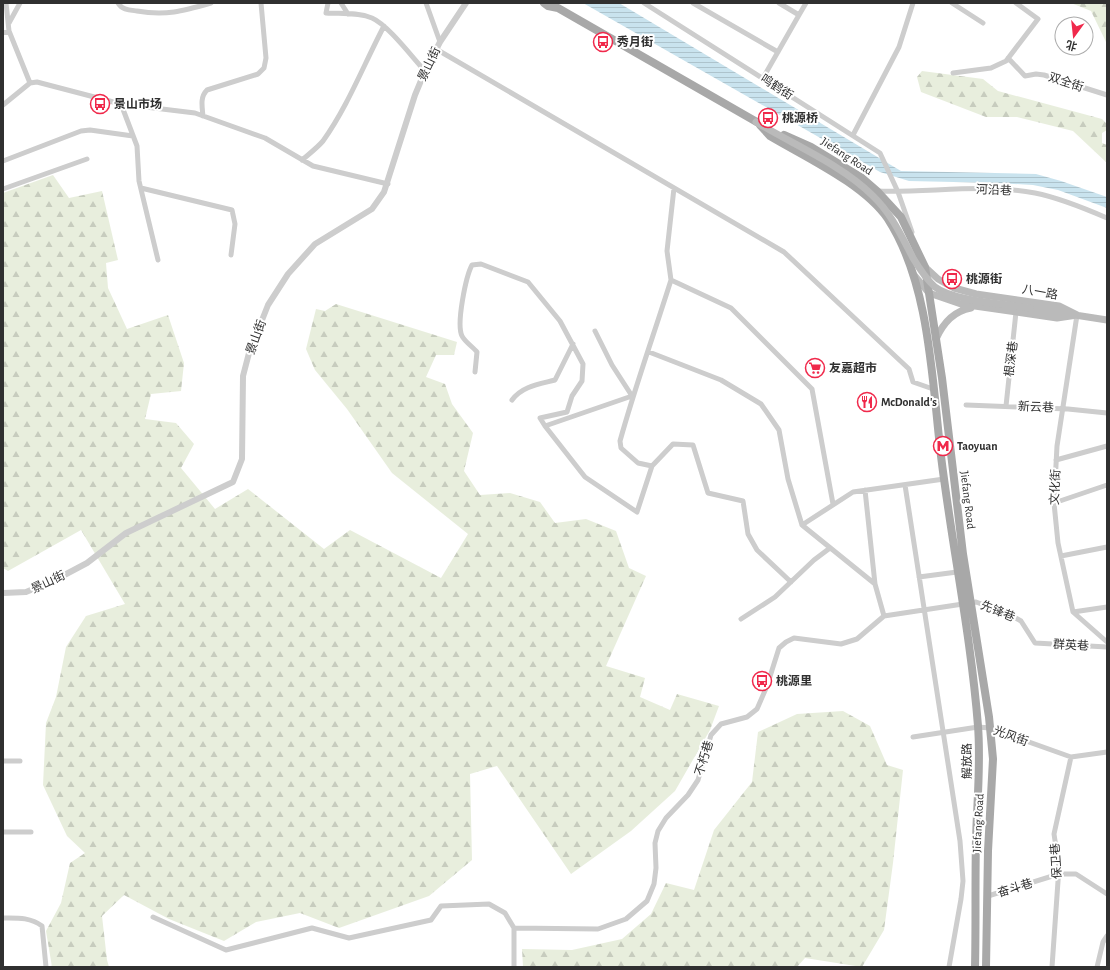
<svg xmlns="http://www.w3.org/2000/svg" width="1110" height="970" font-family="'Alegreya Sans','Noto Sans SC',sans-serif">
<style>
.forest{fill:url(#forest-firs)}
.water{fill:url(#water-rules)}
.lines{fill:none;stroke-linecap:round;stroke-linejoin:round}
.minor{stroke:#cdcdcd;stroke-width:5}
.tertiary{stroke:#cdcdcd;stroke-width:6}
.secondary{stroke:#bababa;stroke-width:7}
.primary{stroke:#a8a8a8;stroke-width:8}
.secondary-bridge{stroke:#bababa;stroke-width:7}
.labels{text-anchor:middle;dominant-baseline:central;stroke-width:4;stroke-linejoin:round;paint-order:stroke}
.poi-label{font-size:12px;font-weight:bold;fill:#303030;stroke:#fff;text-anchor:start}
.street-label{font-size:12px;fill:#303030;stroke:#fff}
</style>
<defs>
<pattern id="forest-firs" width="22" height="20" patternUnits="userSpaceOnUse"><rect width="22" height="20" fill="#e8eedd"/><path d="M5 1l3.5 6h-7zM16 11l3.5 6h-7z" fill="#c7ccbe"/></pattern>
<pattern id="water-rules" width="6" height="5" patternUnits="userSpaceOnUse"><rect width="6" height="5" fill="#c9e3ee"/><path d="M0 2.5h6" fill="none" stroke="#adc3cc"/></pattern>
</defs>
<rect width="100%" height="100%" fill="#fff"/>
<path class="forest" d="M1071,3H1107V44L1091,11Z
M922,71L983,79L998,91L1102,119L1107,124V130L1102,133V143L1107,145V163L1073,131L1017,117H986L921,92L917,77Z
M53,175L69,198L102,191L118,260L106,263L108,288L127,329L168,315L184,363L181,391L151,394L145,419L176,423L194,444L181,468L215,509L248,489L324,549L350,530L441,578L468,534L392,473L347,409L315,370L306,349L316,309L325,311L336,304L457,342L454,355H436L426,377L445,384L452,404L473,433L464,471L480,495L510,493L540,502L555,523L586,519L616,531L629,568L646,576L606,666L645,678L640,697L670,710L677,694L719,706L710,730L675,791L631,831L571,874L497,766L470,774L472,860L429,896L339,928L300,913L256,922L224,941L169,919L124,895L102,916L107,960L109,967H52L46,931L61,903L70,863L85,853L67,836L43,785L46,723L56,697L66,647L86,616L125,604L81,530L8,571L3,568V193Z
M843,711L870,726L887,765L903,770L893,863L884,930L862,967L805,958L797,967H523L522,949L572,950L622,939L651,914L666,883L694,890L714,830L752,782L758,732L797,714Z"/>
<path class="water" d="M583,3H619L901,171L1036,174L1061,181L1107,197V208L1058,190L1033,185L998,183L909,181L880,172Z"/>
<g class="lines">
<path class="minor" d="M6,3L9,31L30,83
M118,3C122,10 130,10 137,11C166,16 183,11 211,3
M328,3L326,13C341,14 357,12 372,18C388,25 412,57 425,71
M341,3L348,14
M426,3L440,42
M644,3L880,153L898,192L912,232
M693,3L778,52
M952,3L983,23
M799,15L806,3
M9,23L20,3
M3,33L9,31
M436,49L784,252L909,369L913,382L933,389
M1008,58L1025,76L1036,74L1044,75L1107,95
M953,73L991,68L1006,61L1038,19L1016,3
M763,78L799,15L779,3
M121,104L137,146L139,181L158,260
M3,105L30,83L37,82L121,104L195,113L265,138L313,166L388,184
M203,116C202,106 200,97 207,90L258,74L264,68L266,58L261,3
M853,135L899,47L913,3
M302,160C309,154 317,148 323,141C348,106 364,64 384,26
M3,161L81,131L90,130L133,136
M141,188L232,210L235,224L231,255
M674,188L667,251L671,280L731,308L812,389L833,504
M3,189L87,159
M877,191C929,193 983,183 1035,193C1060,198 1084,208 1107,218
M1077,315L1057,446L1054,503L1058,543L1073,612L1107,642
M595,331L612,365L632,396L545,426L585,477L637,512L652,466L673,444L693,445L708,493L743,501L748,534L757,550L791,582
M649,352L721,380L761,404L779,430L788,479L802,525L853,492L944,479
M475,372L477,352C473,347 465,342 462,336C456,324 466,276 472,265L481,264L528,282L560,321L583,364L582,381L572,396L567,412L540,418L545,426
M512,400C522,386 540,384 555,380L573,344
M966,405L1068,409L1107,413
M1006,406L1016,312
M1056,460L1107,446
M652,466L638,463L621,448L620,441C635,387 654,334 671,280
M905,485L960,841L963,881L961,899L949,967
M865,490L875,584
M1054,503L1107,485
M802,525L875,584L884,616
M1061,556L1107,547
M919,577L957,572
M1073,612L1107,607
M741,619L775,597L814,560L830,548
M913,737L978,727L990,728L1071,757L1107,752
M3,761H20
M3,832H31
M988,896L1059,874H1076L1107,894
M153,917L226,950L312,928L349,938L431,920L441,906L489,904L505,913L514,928
M3,918C17,918 30,917 42,926L46,967
M514,967V928L598,929L626,919L647,901L654,884L656,868L655,843L658,831L666,818L688,795L698,780L711,735L721,724L747,717L757,709L767,686L779,648L786,642L794,638L841,644L857,639L884,616L976,602L1009,614L1021,621L1035,643L1107,647
M1052,967L1059,867L1054,834L1071,757
M1097,967L1103,942L1107,936"/>
<path class="tertiary" d="M3,593L26,592L55,580L87,563L126,533L233,482L242,459L243,376L249,353L268,305L288,274L315,244L372,209L384,192L415,95L425,71L440,42L466,3"/>
<path class="secondary" d="M925,267L938,279L954,288L976,294L1059,306L1077,315
M914,275L929,293L961,304L1057,318L1077,315
M1030,308L1107,320
M936,339C943,323 954,311 971,308"/>
<path class="primary" d="M544,3L548,6L558,8L762,125
M760,125L770,136C807,158 864,184 888,219C930,284 932,381 941,456C952,546 971,636 978,726C981,764 977,802 976,840C975,882 976,925 975,967
M784,135L811,147L862,178L877,191L901,217L925,267L942,378L963,554L989,717L993,759L988,851L986,967"/>
<path class="secondary-bridge" d="M756,122C792,144 842,165 872,195C891,213 901,235 913,258C919,268 926,279 935,287C953,301 1006,304 1030,308"/>
</g>
<defs>
<symbol id="bus-ring" viewBox="-11 -11 22 22"><circle r="9.5" fill="#fff" stroke="#f0294b" stroke-width="1.5"/><path d="M-5-6H5V4H4V6H2V4H-2V6H-4V4H-5ZM-3.5-4V0h7V-4ZM-3.5 1.2v1.5H-2V1.2ZM2 1.2v1.5H3.5V1.2Z" fill="#f0294b"/></symbol>
<symbol id="supermarket-ring" viewBox="-11 -11 22 22"><circle r="9.5" fill="#fff" stroke="#f0294b" stroke-width="1.5"/><path d="M-6-5.5h2.5l.6 2H6L4.5 2H-2.5L-4.4-4H-6ZM-1.5 3.2a1.3 1.3 0 1 0 .1 0ZM3 3.2a1.3 1.3 0 1 0 .1 0Z" fill="#f0294b"/></symbol>
<symbol id="restaurant-ring" viewBox="-11 -11 22 22"><circle r="9.5" fill="#fff" stroke="#f0294b" stroke-width="1.5"/><path d="M-5-6h1v4h1v-4h1v4h1v-4h1v5L-1.5 .5V6h-2V.5L-5-1ZM5-6V6H3V1.5H1.5Q1.5-4 5-6Z" fill="#f0294b"/></symbol>
<symbol id="metro-ring" viewBox="-11 -11 22 22"><circle r="9.5" fill="#fff" stroke="#f0294b" stroke-width="1.5"/><path d="M-5.5 5V-5H-3L0 0L3-5H5.5V5H3V-.5L0 4L-3-.5V5Z" fill="#f0294b"/></symbol>
</defs>
<g fill-rule="evenodd">
<use href="#bus-ring" x="592" y="31" width="22" height="22"/>
<use href="#bus-ring" x="89" y="93" width="22" height="22"/>
<use href="#bus-ring" x="757" y="107" width="22" height="22"/>
<use href="#bus-ring" x="941" y="268" width="22" height="22"/>
<use href="#supermarket-ring" x="804" y="357" width="22" height="22"/>
<use href="#restaurant-ring" x="856" y="391" width="22" height="22"/>
<use href="#metro-ring" x="932" y="435" width="22" height="22"/>
<use href="#bus-ring" x="751" y="670" width="22" height="22"/>
</g>
<g class="labels">
<g class="poi-label">
<text x="617" y="42">秀月街</text>
<text x="114" y="104">景山市场</text>
<text x="782" y="118">桃源桥</text>
<text x="966" y="279">桃源街</text>
<text x="829" y="368">友嘉超市</text>
<text x="881" y="402">McDonald's</text>
<text x="957" y="446">Taoyuan</text>
<text x="776" y="681">桃源里</text>
</g>
<g class="street-label">
<text transform="translate(429 64) rotate(-64)">景山街</text>
<text transform="translate(1066 82) rotate(18)">双全街</text>
<text transform="translate(777 87) rotate(33)">鸣鹤街</text>
<text transform="translate(847 156) rotate(33)">Jiefang Road</text>
<text transform="translate(994 190) rotate(2)">河沿巷</text>
<text transform="translate(1040 292) rotate(10)">八一路</text>
<text transform="translate(256 337) rotate(-70)">景山街</text>
<text transform="translate(1011 359) rotate(-83)">根深巷</text>
<text transform="translate(1036 407) rotate(2)">新云巷</text>
<text transform="translate(1055 487) rotate(-88)">文化街</text>
<text transform="translate(968 500) rotate(83)">Jiefang Road</text>
<text transform="translate(48 582) rotate(-25)">景山街</text>
<text transform="translate(998 611) rotate(22)">先锋巷</text>
<text transform="translate(1071 645) rotate(3)">群英巷</text>
<text transform="translate(1011 736) rotate(20)">光风街</text>
<text transform="translate(704 758) rotate(-73)">不朽巷</text>
<text transform="translate(967 761) rotate(-91)">解放路</text>
<text transform="translate(978 823) rotate(-87)">Jiefang Road</text>
<text transform="translate(1056 861) rotate(-94)">保卫巷</text>
<text transform="translate(1015 888) rotate(-17)">奋斗巷</text>
</g>
</g>
<rect width="1110" height="970" fill="none" stroke="#303030" stroke-width="8"/>
<g transform="translate(1074 36) rotate(195)"><circle r="19" fill="#ffffff" stroke="#acacac"/>
<path d="M0-3L7 15L0 10L-7 15Z" fill="#f0294b"/>
<text y="-6" font-size="11" font-weight="bold" text-anchor="middle" fill="#303030">北</text>
</g>
</svg>
